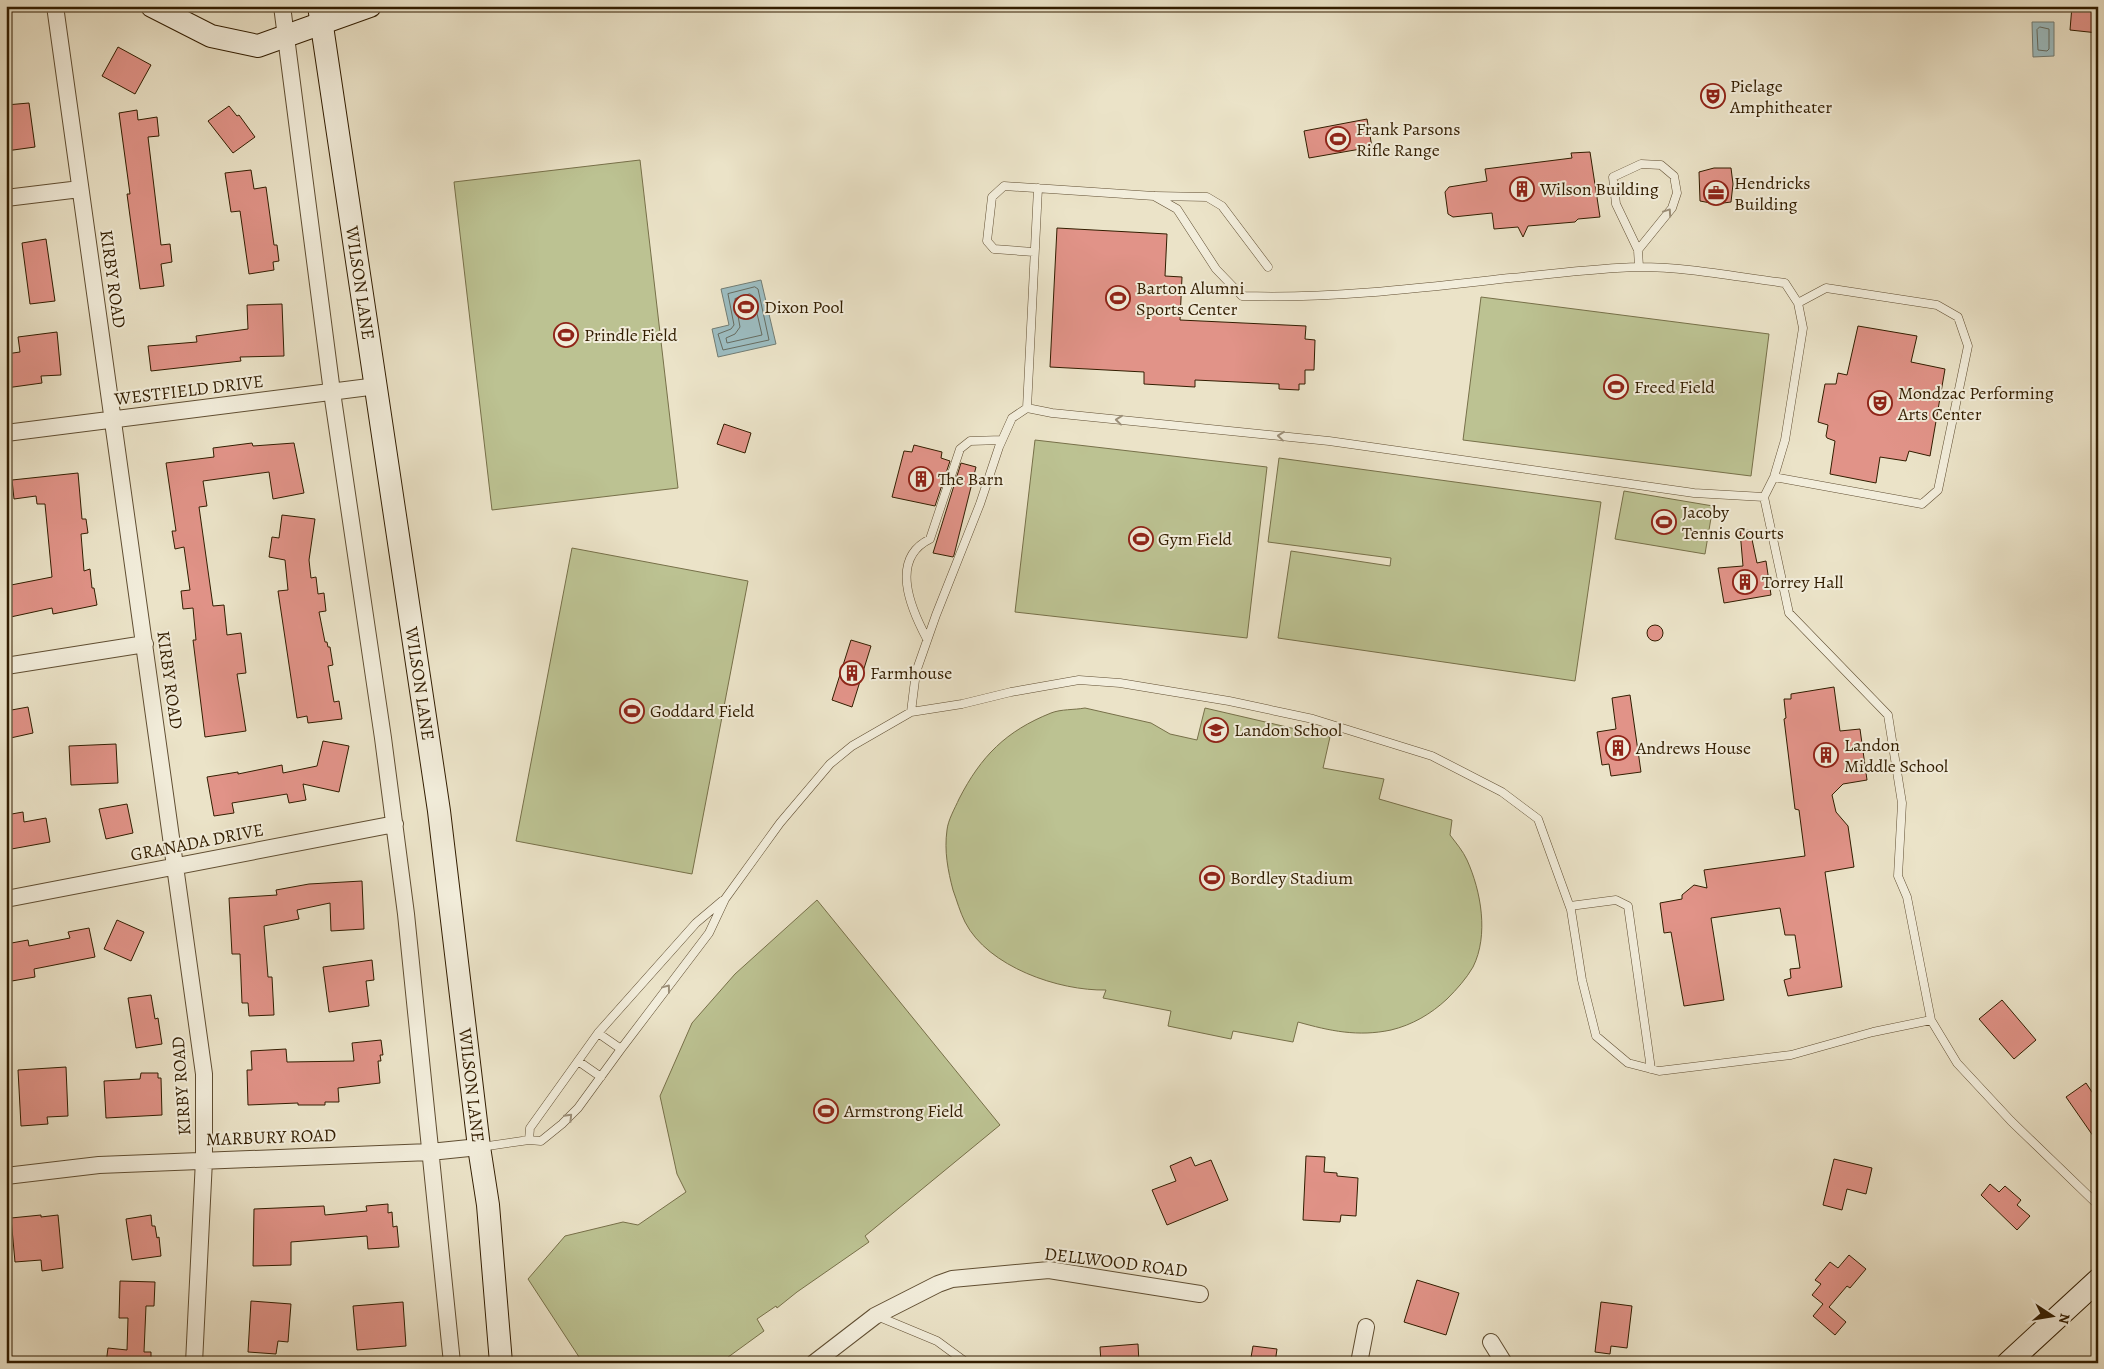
<svg xmlns="http://www.w3.org/2000/svg" width="2104" height="1369" font-family="Alegreya,serif">
<style>
.green{fill:#bcc292;stroke:#777049}
.water{fill:#9cbcc0;stroke:#727c73}
.lines{fill:none;stroke-linecap:round;stroke-linejoin:round}
.shore{stroke:#676c60;stroke-width:1}
.building{fill:#e19388;stroke:#321d00}
.lane-casing{stroke:#604e32;stroke-width:9}
.street-casing{stroke:#604e32;stroke-width:18}
.secondary-casing{stroke:#321d00;stroke-width:24}
.lane{stroke:#f2eddb;stroke-width:8}
.street{stroke:#f2eddb;stroke-width:16}
.secondary{stroke:#f2eddb;stroke-width:22}
.oneway{stroke:#9c8f78}
.labels{text-anchor:middle;dominant-baseline:central;stroke-width:4;stroke-linejoin:round;paint-order:stroke}
.poi-label{font-size:18px;fill:#321d00;stroke:#f2eddb;text-anchor:start}
.street-label{font-size:18px;fill:#321d00;stroke:#f2eddb}
</style>
<rect width="100%" height="100%" fill="#ebe3c8"/>
<filter id="stains"><feTurbulence type="fractalNoise" baseFrequency=".004" numOctaves="4"/><feColorMatrix values="0 0 0 0 .2 0 0 0 0 .09 0 0 0 0 .02 0 0 0 .5 -.17"/></filter>
<radialGradient id="worn" r=".72"><stop offset=".6" stop-color="#630" stop-opacity="0"/><stop offset="1" stop-color="#630" stop-opacity=".3"/></radialGradient>
<path class="green" d="M640,160L678,488L492,510L454,182Z
M1481,297L1769,334L1751,476L1463,440Z
M1035,440L1267,467L1247,638L1015,612Z
M1279,458L1601,502L1575,681L1278,638L1291,551L1390,566L1391,558L1268,542Z
M1624,491L1713,506L1705,554L1615,539Z
M572,548L748,581L692,874L516,841Z
M1085,708L1151,723L1170,734L1197,740L1205,708L1330,737L1323,768L1384,779L1379,799L1452,820L1450,835C1456,843 1463,851 1467,860C1481,891 1489,935 1473,967C1466,979 1457,989 1447,999C1431,1014 1412,1025 1391,1030C1358,1037 1330,1031 1298,1022L1293,1042L1233,1031L1231,1039L1168,1026L1171,1011L1103,998L1106,990C1059,991 988,967 965,922C960,912 957,901 953,890C948,871 944,851 947,830C948,820 955,808 959,799C981,756 1006,731 1051,713C1061,709 1074,710 1085,708Z
M817,900L1000,1125L865,1236L869,1242L797,1292L777,1308L776,1306L757,1319L764,1331L720,1363H583L528,1279L565,1236L623,1222L638,1225L686,1192L677,1174L660,1096L692,1023L735,974Z"/>
<path class="water" d="M2032,22H2054V56L2033,57Z
M761,280L776,344L718,357L712,329L729,325L721,289Z"/>
<g class="lines">
<path class="shore" d="M2040,27L2049,29V49L2047,51L2038,50L2037,30Z
M755,287L758,289L769,340L723,350L718,334L731,329L734,325L728,294Z
M750,294L753,296L762,335L727,343L726,338L735,334L740,327L735,299Z"/>
</g>
<path class="building" d="M2072,6H2098V33L2070,30Z
M118,47L151,65L135,94L102,76Z
M29,103L35,147L6,151V105Z
M229,106L237,116L239,115L255,137L233,153L208,121Z
M137,110L138,120L157,117L159,136L148,137L161,245L170,244L172,262L161,264L164,286L140,289L129,209L127,194H130L119,113Z
M1367,119L1372,147L1309,158L1304,131Z
M1590,152L1600,217L1578,219L1575,222L1528,226L1523,237L1518,227L1494,229L1492,213L1453,217L1448,214L1445,192L1449,187L1487,181L1485,169L1572,158L1571,153Z
M1714,168H1731L1733,184L1731,202L1716,204L1700,201L1699,172Z
M251,170L254,189L266,187L274,245H277L279,261L273,262L274,270L249,274L240,211L231,212L225,173Z
M1057,228L1167,234L1165,276L1182,277L1180,320L1306,326L1305,339L1315,340L1314,370H1305V384H1299V390L1279,389V384L1195,380V387L1144,384V372L1050,367Z
M46,239L55,301L30,304L22,243Z
M282,304L284,356L240,357L241,361L151,371L148,346L197,342L196,336L248,329L247,305Z
M1858,326L1917,336L1911,362L1945,369L1930,456L1909,451L1906,461L1880,457L1876,483L1830,474L1835,441L1827,438L1826,436L1828,425L1818,422L1825,384H1836L1838,373L1847,375Z
M57,332L61,375L41,376L42,383L6,388V354L20,352L18,337Z
M724,424L751,433L745,453L717,444Z
M252,443L253,446L294,443L304,493L273,499L269,472L203,481L207,506L199,507L213,606L224,605L227,635L241,633L246,673L237,674L246,731L205,737L193,640H196L193,608L183,609L181,591L190,590L184,547L175,549L172,531H176L166,463L214,457L213,448Z
M914,445L942,452L941,458L950,461L935,506L892,497L904,451L912,452Z
M961,463L976,467L954,555L953,557L933,553Z
M78,473L82,519H86L88,533L81,534L84,571L90,569L92,588H94L97,605L53,614L52,608L6,618V586L52,577L45,504H37L36,496L14,499L12,480Z
M282,515L315,519L309,560L311,578L316,577L318,594L324,593L326,611L319,612L325,642H327L328,647H330L333,665L328,666L334,702L339,701L342,719L308,723L307,716L297,718L278,591L288,590L285,560L269,557L272,537L279,538Z
M1750,530L1757,563L1766,561L1771,595L1724,603L1718,568L1743,566L1740,531Z
M1647 633a8 8 0 1 1 16 0a8 8 0 1 1-16 0Z
M851,640L871,646L852,707L832,700Z
M1834,687L1840,731L1860,729L1867,780L1843,784L1832,795L1836,812L1848,826L1854,867L1825,872L1842,987L1788,996L1784,980L1791,978L1790,969L1800,968L1795,935H1785L1780,908L1711,918L1724,1000L1684,1006L1671,932L1664,933L1660,903L1682,899V895L1694,885L1707,888L1704,870L1805,856L1799,810L1795,809L1784,719L1786,718L1784,699H1791V694Z
M1630,695L1641,772L1611,776L1609,764L1602,765L1597,732L1616,729L1612,698Z
M28,707L33,733L6,739V711Z
M323,741L349,746L339,792L303,784L306,800L289,803L287,794L232,803L234,813L214,816L207,777L238,772V774L282,765L283,773L317,766Z
M116,744L118,783L71,785L69,746Z
M127,804L133,833L106,839L99,809Z
M23,812L24,822L46,818L50,842L6,850V815Z
M362,881L364,929L331,931L330,903L297,910L299,919L264,926L268,977H272L274,1015L249,1016L248,1003H242L240,954H232L229,898L277,895L276,890L309,884Z
M117,920L144,932L131,961L104,949Z
M89,928L95,957L34,969L35,977L6,982V944L28,940L29,946L70,938L68,932Z
M372,960L374,980L366,981L369,1006L329,1012L323,967Z
M151,995L155,1019L158,1018L162,1044L136,1048L128,998Z
M2002,1000L2036,1040L2014,1059L1979,1019Z
M381,1040L383,1055H380L381,1061H378L380,1083L338,1088L339,1102H325V1105H298V1103L248,1105L247,1070H252L251,1051L286,1049L287,1062L354,1061L352,1043Z
M66,1067L68,1116L47,1117L48,1124L21,1126L18,1070Z
M141,1073H158V1078H161L162,1115L106,1118L104,1081L140,1079Z
M2086,1083L2098,1101V1143L2066,1097Z
M1306,1156L1325,1157L1324,1172L1337,1173V1176L1358,1178L1356,1216L1341,1215L1340,1222L1303,1220Z
M1191,1157L1195,1166L1211,1160L1228,1200L1167,1225L1152,1190L1176,1181L1170,1166Z
M1834,1159L1872,1168L1866,1194L1847,1189L1842,1210L1823,1205Z
M1990,1184L1999,1192L2005,1186L2021,1200L2017,1205L2030,1216L2017,1230L1981,1195Z
M388,1204V1213L392,1212L393,1227L397,1226L399,1247L368,1249L367,1236L291,1242V1265L253,1266L254,1209L324,1206L325,1215L367,1211L366,1206Z
M41,1215V1217L58,1215L63,1268L42,1271L41,1260L15,1262L11,1218Z
M151,1215L152,1226H155L157,1238L159,1237L161,1256L132,1260L126,1219Z
M1849,1255L1866,1269L1850,1288L1847,1286L1829,1307L1846,1322L1835,1335L1813,1316L1823,1304L1812,1295L1821,1284L1815,1280L1830,1262L1838,1268Z
M1417,1280L1459,1293L1446,1335L1404,1322Z
M120,1281L155,1282L154,1306H146L144,1352H151V1363H106L108,1348L127,1350L128,1318H119Z
M251,1301L291,1304L288,1342L278,1341L276,1354L248,1352Z
M403,1302L406,1346L357,1350L353,1306Z
M1601,1302L1632,1306L1627,1348L1611,1346L1610,1354L1595,1352Z
M1138,1344L1139,1363H1101L1100,1347Z
M1253,1346L1277,1349L1275,1363H1250Z"/>
<g class="lines">
<defs>
<path id="lane" d="M1155,196L1207,197L1222,206L1268,267
M1638,250L1672,208L1677,193L1674,176L1661,165L1641,164L1613,177L1616,204L1638,250L1639,267
M1034,252L994,249L987,241L992,197L1004,186L1154,196L1177,209L1216,269L1242,296C1332,299 1421,288 1510,278C1553,274 1596,268 1639,267C1687,267 1737,277 1785,283L1798,303L1803,328L1785,440L1774,477L1764,497L1789,613L1888,715L1902,803L1898,876L1907,897L1931,1020L1957,1063L2011,1121L2098,1205
M1027,408L1038,188
M1774,477L1922,504L1938,490L1968,346L1958,317L1937,305L1826,288L1798,303
M927,639C911,609 889,559 930,539L960,449L970,441L1002,440
M911,712L916,672L936,615L980,504L999,447L1012,418L1027,408L1052,413L1329,441L1694,493L1764,497
M1570,906L1616,900L1628,906L1651,1069
M598,1033L621,1049
M578,1061L601,1077
M529,1140L530,1128L598,1033L696,923L722,901
M481,1147L529,1140L541,1141L562,1124L578,1108L621,1049L709,933L725,899L780,823L830,764L852,746L911,712L962,704L1011,692L1079,680L1120,683L1229,701L1313,719L1432,756L1502,792L1538,819L1571,910L1582,980L1596,1036L1628,1063L1659,1071L1791,1055L1873,1032L1931,1020
M877,1316L937,1341L967,1363"/>
<path id="street" d="M55,6L204,1074V1160L194,1363
M282,6L332,392L383,738L406,914L452,1363
M6,198L80,189
M6,433L377,386
M6,666L145,644
M6,899L395,824
M6,1176L99,1165L430,1152L479,1147
M1491,1342L1504,1363
M814,1363L875,1316L938,1284L952,1279L1049,1270L1200,1294
M1359,1363L1366,1327"/>
<g id="secondary">
<path d="M152,6L211,36L258,46L370,6"/>
<path id="s1" d="M319,6L439,811L479,1147L488,1205L501,1363"/>
<path d="M2008,1363L2098,1280"/>
</g>
</defs>
<use href="#lane" class="lane-casing"/>
<use href="#street" class="street-casing"/>
<use href="#secondary" class="secondary-casing"/>
<use href="#lane" class="lane"/>
<use href="#street" class="street"/>
<use href="#secondary" class="secondary"/>
</g>
<defs><path id="oneway-chevron" d="M-2-3.5L2.5 0L-2 3.5" fill="none" stroke-width="1.6" stroke-linecap="round" stroke-linejoin="round" transform="scale(1.25)"/></defs>
<g class="oneway">
<use href="#oneway-chevron" transform="translate(1668 212) rotate(-56)"/>
<use href="#oneway-chevron" transform="translate(1119 420) rotate(-174)"/>
<use href="#oneway-chevron" transform="translate(1281 436) rotate(-174)"/>
<use href="#oneway-chevron" transform="translate(667 988) rotate(-53)"/>
<use href="#oneway-chevron" transform="translate(569 1117) rotate(-46)"/>
</g>
<defs>
<symbol id="theatre-ring" viewBox="-11 -11 22 22"><circle r="9.5" fill="#f2eddb" stroke="#8f2418" stroke-width="1.5"/><path d="M-5-5.5Q0-4 5-5.5V0Q5 5 0 6Q-5 5-5 0ZM-3.3-2.5H-1v1.5H-3.3ZM1-2.5H3.3v1.5H1ZM-2.8 1Q0 5.5 2.8 1Z" fill="#8f2418"/></symbol>
<symbol id="stadium-ring" viewBox="-11 -11 22 22"><circle r="9.5" fill="#f2eddb" stroke="#8f2418" stroke-width="1.5"/><path d="M0-5a6.5 5 0 1 0 0 10a6.5 5 0 1 0 0-10ZM-3.5-1.8h7v3.6h-7Z" fill="#8f2418"/></symbol>
<symbol id="building-ring" viewBox="-11 -11 22 22"><circle r="9.5" fill="#f2eddb" stroke="#8f2418" stroke-width="1.5"/><path d="M-4-6H4V6H1V3H-1V6H-4ZM-2.5-4.3h1.7v1.8h-1.7ZM.8-4.3h1.7v1.8H.8ZM-2.5-1h1.7V.8h-1.7ZM.8-1h1.7V.8H.8Z" fill="#8f2418"/></symbol>
<symbol id="office-ring" viewBox="-11 -11 22 22"><circle r="9.5" fill="#f2eddb" stroke="#8f2418" stroke-width="1.5"/><path d="M-6-3h4V-5.5h4V-3h4V5H-6ZM-1-4.5V-3h2v-1.5ZM-6 0V1H6V0Z" fill="#8f2418"/></symbol>
<symbol id="school-ring" viewBox="-11 -11 22 22"><circle r="9.5" fill="#f2eddb" stroke="#8f2418" stroke-width="1.5"/><path d="M0-5L7-2L0 1L-7-2ZM-4 1L0 2.5L4 1V4Q0 6-4 4Z" fill="#8f2418"/></symbol>
</defs>
<g fill-rule="evenodd">
<use href="#theatre-ring" x="1699" y="82" width="28" height="28"/>
<use href="#stadium-ring" x="1324" y="125" width="28" height="28"/>
<use href="#building-ring" x="1508" y="175" width="28" height="28"/>
<use href="#office-ring" x="1702" y="179" width="28" height="28"/>
<use href="#stadium-ring" x="1104" y="284" width="28" height="28"/>
<use href="#stadium-ring" x="732" y="293" width="28" height="28"/>
<use href="#stadium-ring" x="552" y="321" width="28" height="28"/>
<use href="#stadium-ring" x="1602" y="373" width="28" height="28"/>
<use href="#theatre-ring" x="1866" y="389" width="28" height="28"/>
<use href="#building-ring" x="907" y="465" width="28" height="28"/>
<use href="#stadium-ring" x="1650" y="508" width="28" height="28"/>
<use href="#stadium-ring" x="1127" y="525" width="28" height="28"/>
<use href="#building-ring" x="1731" y="568" width="28" height="28"/>
<use href="#building-ring" x="838" y="659" width="28" height="28"/>
<use href="#stadium-ring" x="618" y="697" width="28" height="28"/>
<use href="#school-ring" x="1202" y="716" width="28" height="28"/>
<use href="#building-ring" x="1604" y="734" width="28" height="28"/>
<use href="#building-ring" x="1812" y="741" width="28" height="28"/>
<use href="#stadium-ring" x="1198" y="864" width="28" height="28"/>
<use href="#stadium-ring" x="812" y="1097" width="28" height="28"/>
</g>
<g class="labels">
<g class="poi-label">
<text x="1730" y="86">Pielage<tspan x="1730" dy="21">Amphitheater</tspan></text>
<text x="1356" y="129">Frank Parsons<tspan x="1356" dy="21">Rifle Range</tspan></text>
<text x="1734" y="183">Hendricks<tspan x="1734" dy="21">Building</tspan></text>
<text x="1540" y="189">Wilson Building</text>
<text x="1136" y="288">Barton Alumni<tspan x="1136" dy="21">Sports Center</tspan></text>
<text x="764" y="307">Dixon Pool</text>
<text x="584" y="335">Prindle Field</text>
<text x="1634" y="387">Freed Field</text>
<text x="1898" y="393">Mondzac Performing<tspan x="1898" dy="21">Arts Center</tspan></text>
<text x="938" y="479">The Barn</text>
<text x="1682" y="512">Jacoby<tspan x="1682" dy="21">Tennis Courts</tspan></text>
<text x="1158" y="539">Gym Field</text>
<text x="1762" y="582">Torrey Hall</text>
<text x="870" y="673">Farmhouse</text>
<text x="650" y="711">Goddard Field</text>
<text x="1234" y="730">Landon School</text>
<text x="1844" y="745">Landon<tspan x="1844" dy="21">Middle School</tspan></text>
<text x="1636" y="748">Andrews House</text>
<text x="1230" y="878">Bordley Stadium</text>
<text x="844" y="1111">Armstrong Field</text>
</g>
<g class="street-label">
<text transform="translate(113 279) rotate(82)">KIRBY ROAD</text>
<text stroke="none"><textPath href="#s1" startOffset="280">WILSON LANE</textPath></text>
<text transform="translate(189 390) rotate(-7)">WESTFIELD DRIVE</text>
<text transform="translate(170 680) rotate(82)">KIRBY ROAD</text>
<text stroke="none"><textPath href="#s1" startOffset="685">WILSON LANE</textPath></text>
<text transform="translate(197 842) rotate(-11)">GRANADA DRIVE</text>
<text stroke="none"><textPath href="#s1" startOffset="1090">WILSON LANE</textPath></text>
<text transform="translate(181 1086) rotate(-94)">KIRBY ROAD</text>
<text transform="translate(271 1137) rotate(-2)">MARBURY ROAD</text>
<text transform="translate(1116 1262) rotate(7)">DELLWOOD ROAD</text>
</g>
</g>
<rect width="2104" height="1369" fill="none" stroke="#ebe3c8" stroke-width="25"/>
<rect x="8" y="8" width="2089" height="1354" fill="none" stroke="#321d00" stroke-width="2.5"/>
<rect x="12" y="12" width="2079" height="1344" fill="none" stroke="#321d00"/>
<g transform="translate(2052 1316) rotate(102)" stroke="#f2eddb" stroke-width="4" paint-order="stroke">
<path d="M0-4L9 19L0 12L-9 19Z" fill="#321d00"/>
<text y="-8" font-size="14" font-weight="bold" text-anchor="middle" fill="#321d00">N</text>
</g>
<rect width="100%" height="100%" filter="url(#stains)"/>
<rect width="100%" height="100%" fill="url(#worn)"/>
</svg>
